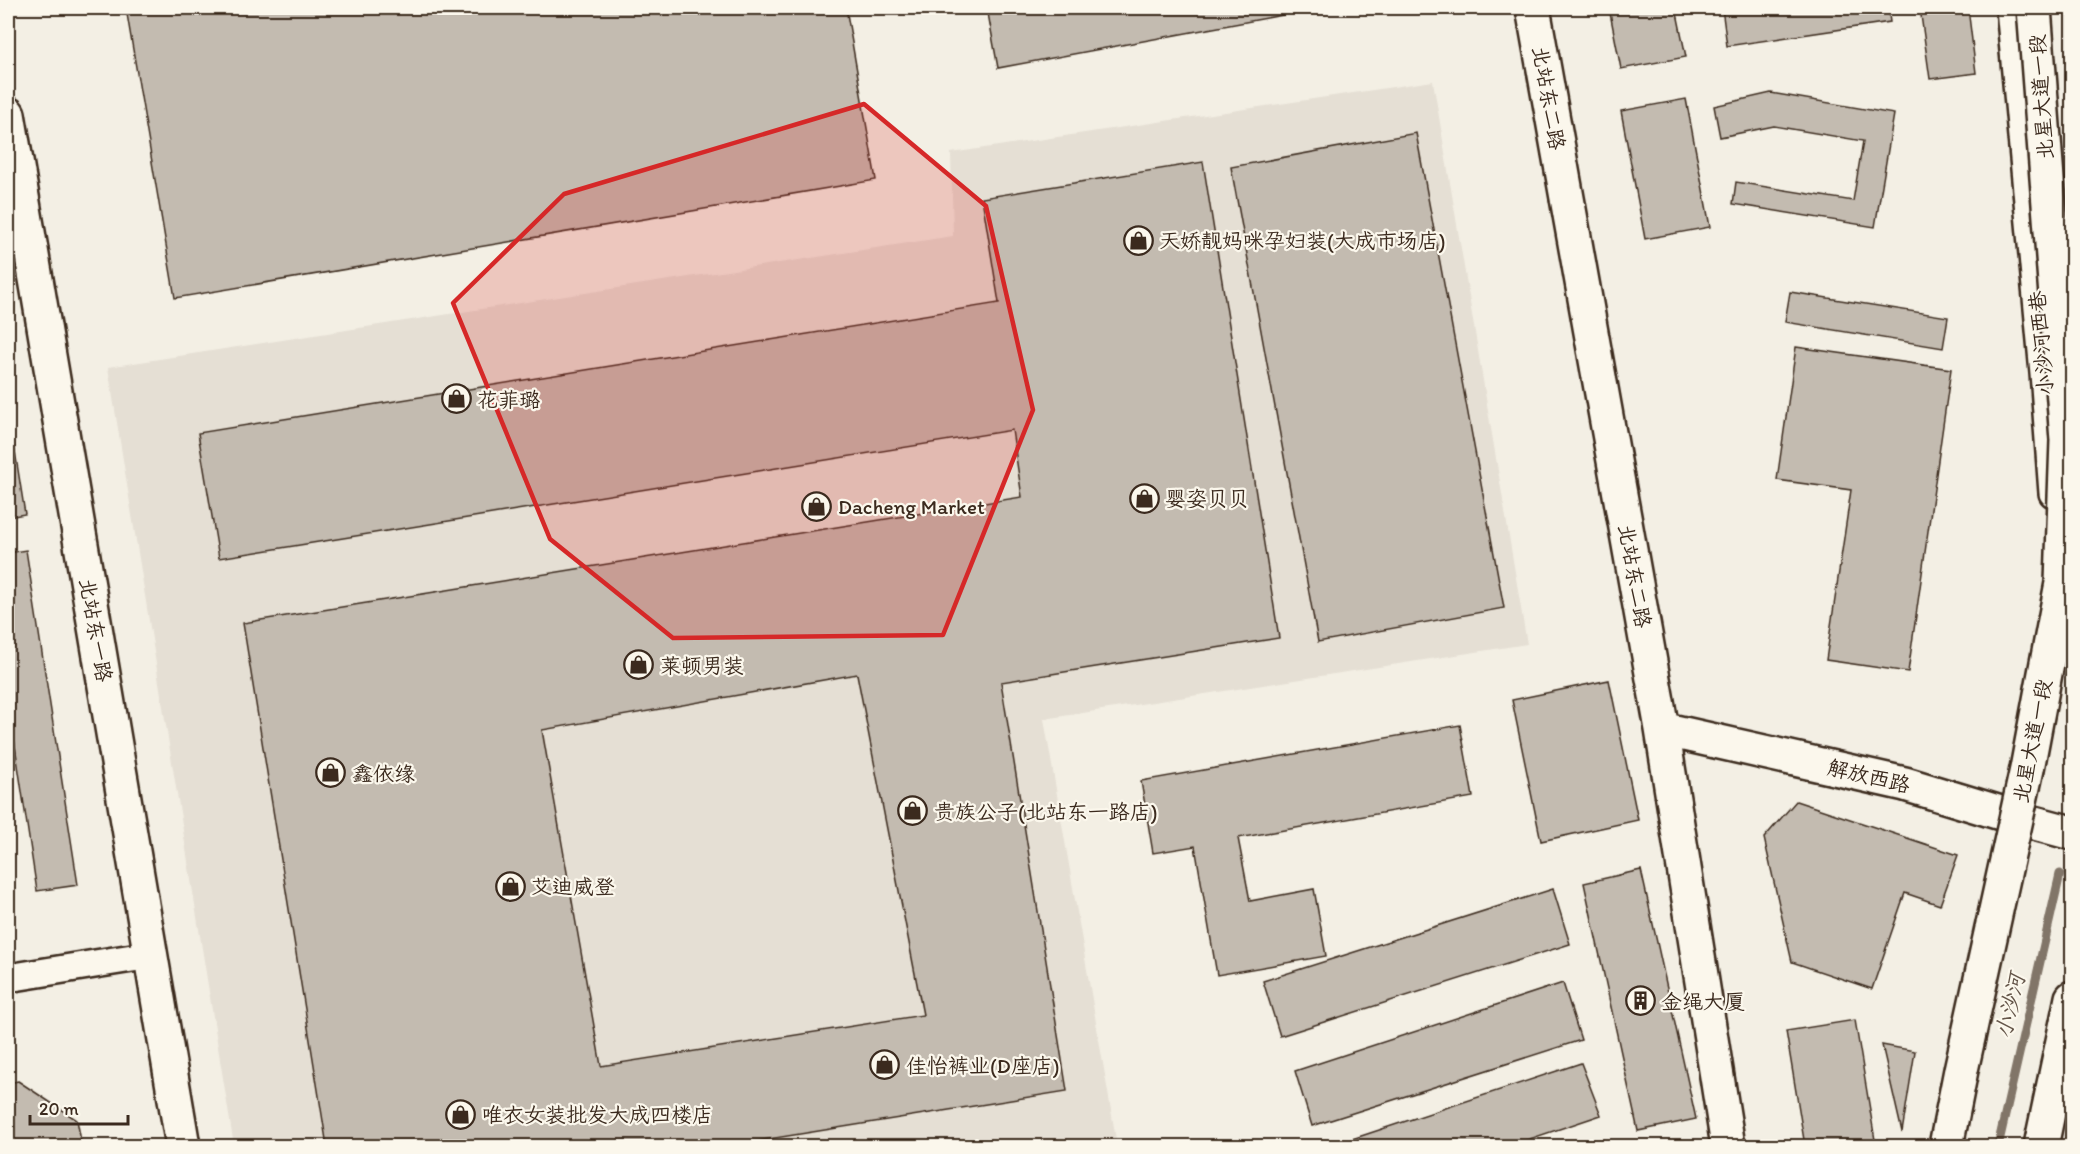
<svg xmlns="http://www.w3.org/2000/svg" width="2080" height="1154" font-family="Itim,'LXGW WenKai TC',sans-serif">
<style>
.built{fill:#e5dfd4}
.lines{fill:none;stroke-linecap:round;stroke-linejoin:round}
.stream{stroke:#817468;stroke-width:9}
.building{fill:#c3bbb0;stroke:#3b2a1e;stroke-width:1.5;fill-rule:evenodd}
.street-casing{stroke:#3b2a1e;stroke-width:32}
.secondary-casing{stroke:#3b2a1e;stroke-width:38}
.highway-casing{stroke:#3b2a1e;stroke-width:38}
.street{stroke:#fbf7ec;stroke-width:27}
.secondary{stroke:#fbf7ec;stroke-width:33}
.highway{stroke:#fbf7ec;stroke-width:33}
.highway-bridge-casing{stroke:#3b2a1e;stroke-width:38;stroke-linecap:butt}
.highway-bridge{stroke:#fbf7ec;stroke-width:33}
.marked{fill:#d62828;fill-opacity:0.2;stroke:#d62828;stroke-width:4.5;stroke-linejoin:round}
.labels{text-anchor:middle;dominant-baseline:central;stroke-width:4.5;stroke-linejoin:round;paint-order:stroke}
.street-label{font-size:21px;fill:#3b2a1e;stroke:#fbf7ec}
.poi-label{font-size:21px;fill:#3b2a1e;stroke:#fbf7ec;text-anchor:start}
.water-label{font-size:22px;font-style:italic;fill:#645549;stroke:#fbf7ec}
</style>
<rect width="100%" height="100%" fill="#f3efe4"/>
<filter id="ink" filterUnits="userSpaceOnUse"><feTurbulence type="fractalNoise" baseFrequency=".0167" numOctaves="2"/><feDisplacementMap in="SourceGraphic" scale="12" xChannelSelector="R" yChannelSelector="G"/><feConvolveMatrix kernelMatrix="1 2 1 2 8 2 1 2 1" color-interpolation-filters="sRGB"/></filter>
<g filter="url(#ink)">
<path class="built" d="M1433,81L1527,644L1044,719L1117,1145L1107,1146H234L108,367L953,236L951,153Z"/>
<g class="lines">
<path class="stream" d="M1998,1146L2060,874"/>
</g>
<path class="building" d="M126,8H846L876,180L175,298Z
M987,8H1320L998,68Z
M1609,8H1676L1686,57L1621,69Z
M1722,8H1888L1890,22L1727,46Z
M1920,8H1968L1976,73L1930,79Z
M1771,93L1894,114L1875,227L1733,204L1736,182L1853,201L1863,141L1774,126L1720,137L1714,106Z
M1686,99L1710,227L1645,239L1621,111Z
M1416,133L1504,608L1318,642L1231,167Z
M1203,162L1279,638L1001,682L1067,1091L726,1146H327L243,623L1022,497L1012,430L219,558L198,433L999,303L982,198ZM857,674L923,1015L601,1066L542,730Z
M1790,292L1948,317L1943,348L1785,322Z
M1796,347L1951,369L1908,672L1826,660L1851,490L1777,480Z
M8,407L25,514L8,517Z
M26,550L78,885L37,891L8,699V553Z
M1609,680L1638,820L1541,841L1512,700Z
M1460,725L1473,797L1238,838L1250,901L1314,889L1326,956L1217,975L1195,846L1153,853L1141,781Z
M1796,801L1958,855L1940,905L1905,893L1872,989L1792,962L1764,838Z
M1641,870L1696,1119L1638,1131L1584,883Z
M1553,889L1570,944L1280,1036L1263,981Z
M1563,983L1581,1040L1312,1126L1295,1071Z
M1855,1020L1876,1146H1805L1786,1031Z
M1882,1045L1915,1051L1902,1132Z
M1581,1063L1601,1115L1509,1146H1331Z
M18,1081L77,1120L82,1146H8V1083Z"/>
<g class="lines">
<defs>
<path id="street" d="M2010,8L2044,373L2053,493
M8,978L151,955"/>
<path id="secondary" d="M1533,8L1662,729L1728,1146
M8,114L183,1146
M1662,729L1905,784L2027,821L2072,833"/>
<path id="highway" d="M2041,1146L2072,998"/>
</defs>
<use href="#street" class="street-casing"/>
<use href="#secondary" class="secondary-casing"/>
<use href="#highway" class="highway-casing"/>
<use href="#street" class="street"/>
<use href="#secondary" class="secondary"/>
<use href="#highway" class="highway"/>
<defs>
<path id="highway-bridge" d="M1946,1146L1961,1070L2027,769L2062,583L2067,440L2034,8"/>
</defs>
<use href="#highway-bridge" class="highway-bridge-casing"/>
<use href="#highway-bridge" class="highway-bridge"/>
</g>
</g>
<path class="marked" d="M864,104L986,206L1033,410L943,635L673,638L550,539L453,303L564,194Z"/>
<defs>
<symbol id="shop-ring" viewBox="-11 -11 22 22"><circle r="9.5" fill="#fbf7ec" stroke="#3b2a1e" stroke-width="1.5"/><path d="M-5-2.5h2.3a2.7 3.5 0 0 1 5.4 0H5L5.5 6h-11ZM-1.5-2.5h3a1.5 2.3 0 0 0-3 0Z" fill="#3b2a1e"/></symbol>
<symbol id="building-ring" viewBox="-11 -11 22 22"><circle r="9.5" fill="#fbf7ec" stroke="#3b2a1e" stroke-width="1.5"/><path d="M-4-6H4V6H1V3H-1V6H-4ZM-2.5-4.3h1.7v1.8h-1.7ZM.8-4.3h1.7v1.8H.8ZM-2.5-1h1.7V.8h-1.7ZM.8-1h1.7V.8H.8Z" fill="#3b2a1e"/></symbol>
</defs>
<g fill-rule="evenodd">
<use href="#shop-ring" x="1122" y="224" width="33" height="33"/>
<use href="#shop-ring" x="440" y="382" width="33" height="33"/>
<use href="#shop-ring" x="1128" y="482" width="33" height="33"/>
<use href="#shop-ring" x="800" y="490" width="33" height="33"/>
<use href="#shop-ring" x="622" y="648" width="33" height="33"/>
<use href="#shop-ring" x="314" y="756" width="33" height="33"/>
<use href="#shop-ring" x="896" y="794" width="33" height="33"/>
<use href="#shop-ring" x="494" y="870" width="33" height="33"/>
<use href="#building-ring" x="1624" y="984" width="33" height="33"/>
<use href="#shop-ring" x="868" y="1048" width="33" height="33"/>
<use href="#shop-ring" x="444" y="1098" width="33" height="33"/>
</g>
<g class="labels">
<g class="street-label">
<text transform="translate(2041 97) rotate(-94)">北星大道一段</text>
<text transform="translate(1549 98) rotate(80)">北站东二路</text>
<text transform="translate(2041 343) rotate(-95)">小沙河西巷</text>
<text transform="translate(1635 576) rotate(80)">北站东二路</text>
<text transform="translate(96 630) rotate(80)">北站东一路</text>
<text transform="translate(2032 741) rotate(-79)">北星大道一段</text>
<text transform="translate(1869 776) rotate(13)">解放西路</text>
</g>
<g class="poi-label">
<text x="1159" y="240">天娇靓妈咪孕妇装(大成市场店)</text>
<text x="477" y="399">花菲璐</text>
<text x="1165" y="498">婴姿贝贝</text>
<text x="838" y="506">Dacheng Market</text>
<text x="660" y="665">莱顿男装</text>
<text x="352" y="773">鑫依缘</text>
<text x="934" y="811">贵族公子(北站东一路店)</text>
<text x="531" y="886">艾迪威登</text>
<text x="1661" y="1001">金绳大厦</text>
<text x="906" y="1065">佳怡裤业(D座店)</text>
<text x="482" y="1114">唯衣女装批发大成四楼店</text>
</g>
<g class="water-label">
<text transform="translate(2010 1006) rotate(-77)">小沙河</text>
</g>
</g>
<rect width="2080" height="1154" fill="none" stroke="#fbf7ec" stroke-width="30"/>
<rect x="15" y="15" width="2050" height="1124" fill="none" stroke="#3b2a1e" stroke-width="2" filter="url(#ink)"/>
<path d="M30 1115v9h98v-9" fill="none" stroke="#3b2a1e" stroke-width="3"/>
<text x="39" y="1115" font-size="18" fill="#3b2a1e" stroke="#fbf7ec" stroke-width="4.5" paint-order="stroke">20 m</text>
</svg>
